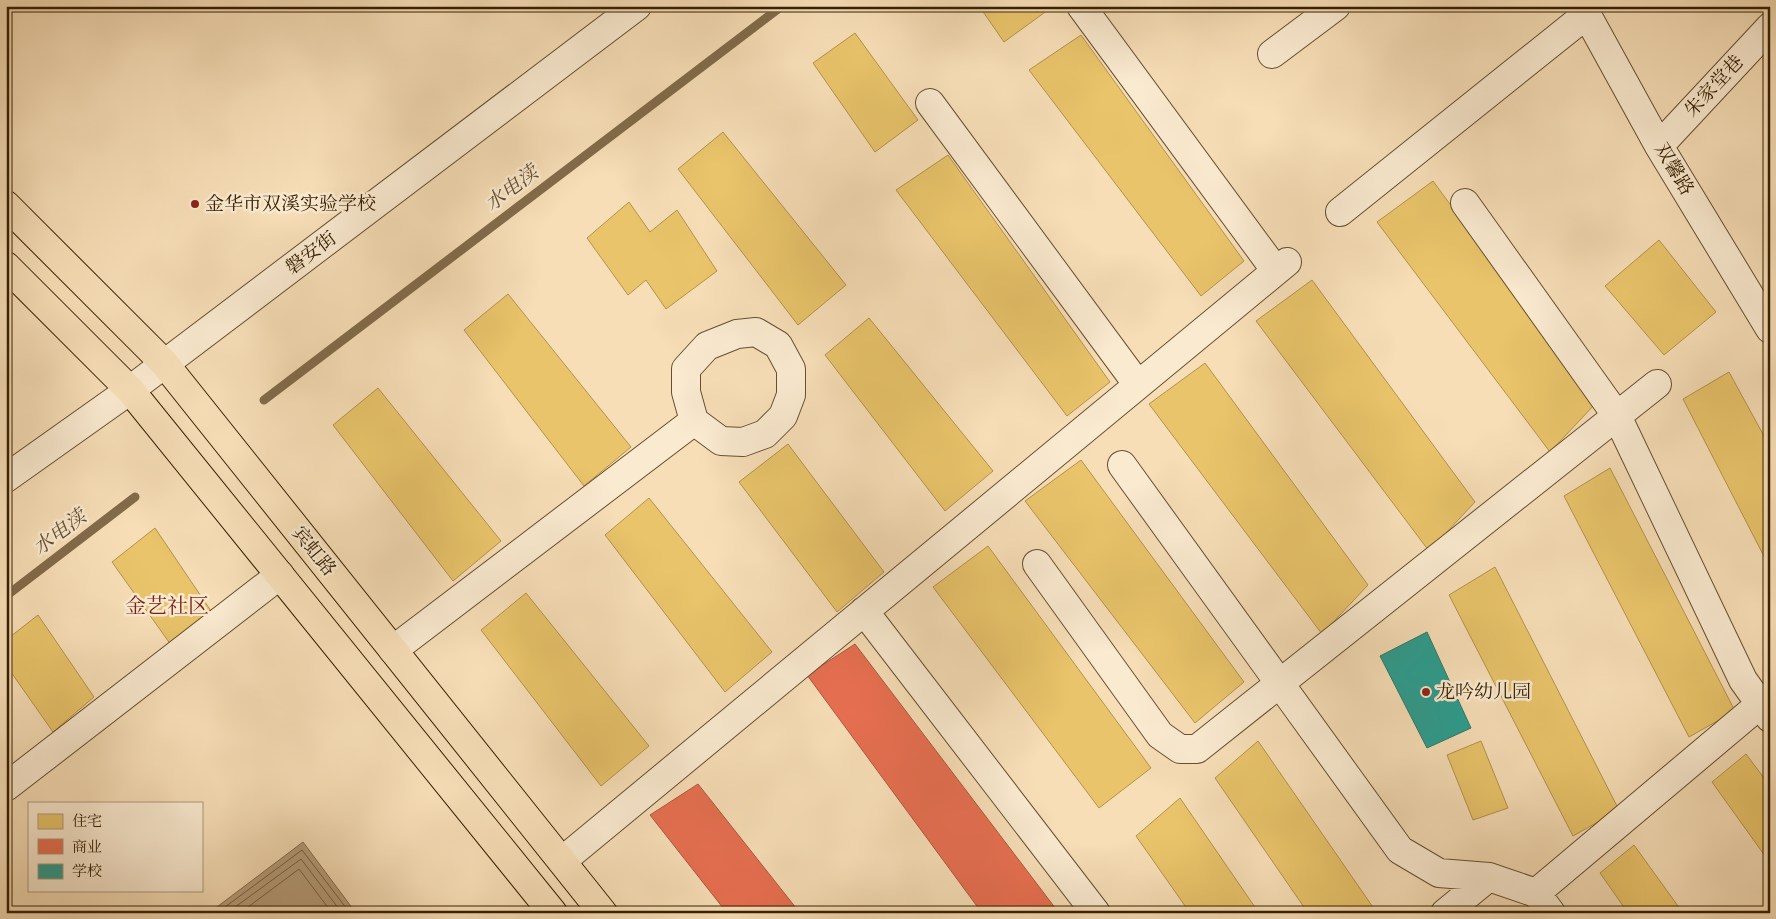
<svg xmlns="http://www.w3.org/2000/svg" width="1776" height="919" font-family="'Libre Bodoni','Noto Serif SC',serif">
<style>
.water{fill:#b59d7a;stroke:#826b4a}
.homes{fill:#e9c46a;stroke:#b3934b}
.shops{fill:#e76f51;stroke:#b2573a}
.schools{fill:#2a9d8f;stroke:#2e7865}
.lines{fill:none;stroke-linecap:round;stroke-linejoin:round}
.shore{stroke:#765e3e;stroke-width:1}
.stream{stroke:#826b4a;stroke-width:9}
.minor-casing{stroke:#665030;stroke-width:30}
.major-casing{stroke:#362003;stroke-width:30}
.minor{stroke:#faead0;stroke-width:28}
.major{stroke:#f7deb7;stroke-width:28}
.poi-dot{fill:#8f2418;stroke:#faead0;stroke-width:2}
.labels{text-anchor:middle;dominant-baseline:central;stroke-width:5;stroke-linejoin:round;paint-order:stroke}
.street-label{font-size:19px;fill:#362003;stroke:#faead0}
.poi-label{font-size:19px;fill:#362003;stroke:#faead0;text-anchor:start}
.water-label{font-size:20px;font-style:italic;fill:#624c2d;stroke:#faead0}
.quarter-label{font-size:21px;fill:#7a1f14;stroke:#faead0}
</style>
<rect width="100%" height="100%" fill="#f7deb7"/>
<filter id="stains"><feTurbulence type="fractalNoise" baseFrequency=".004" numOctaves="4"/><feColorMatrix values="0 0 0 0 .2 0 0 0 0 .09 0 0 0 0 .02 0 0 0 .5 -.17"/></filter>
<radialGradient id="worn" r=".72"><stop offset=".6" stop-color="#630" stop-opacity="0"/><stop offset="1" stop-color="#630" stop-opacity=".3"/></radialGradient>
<path class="water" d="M303,842L356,913H209Z"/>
<path class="homes" d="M979,6H1046L1048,10L1004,42Z
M855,33L918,120L875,152L813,63Z
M1081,35L1244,261L1201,296L1029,70Z
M723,132L846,285L798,325L678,169Z
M948,155L1110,382L1067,416L896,190Z
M1433,181L1596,403L1550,452L1377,222Z
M629,202L650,232L677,210L717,271L666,309L646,280L628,295L587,238Z
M1659,240L1716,312L1664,355L1605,286Z
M1312,280L1475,502L1429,551L1256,321Z
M508,294L631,447L584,486L464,330Z
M869,318L993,471L945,511L825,355Z
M1205,363L1368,585L1322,634L1149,404Z
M1729,372L1770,447V568L1683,399Z
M378,388L501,541L453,581L333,425Z
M788,444L884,572L837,612L739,482Z
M1081,460L1244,682L1195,723L1025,501Z
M1610,468L1735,711L1689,737L1564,496Z
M649,498L772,652L725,692L605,535Z
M155,528L211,611L171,645L112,562Z
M988,546L1151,768L1099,808L933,587Z
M1495,567L1619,810L1573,836L1449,595Z
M526,593L649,746L601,786L481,630Z
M38,615L94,697L53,732L6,665V640Z
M1258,741L1377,913H1308L1215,778Z
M1481,741L1508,808L1473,820L1447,755Z
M1746,754L1770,786V863L1712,782Z
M1180,798L1259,913H1190L1136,836Z
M1634,845L1683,913H1628L1600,873Z"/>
<path class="shops" d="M855,644L1059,913H982L807,675Z
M698,784L800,913H727L650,815Z"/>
<path class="schools" d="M1427,632L1471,728L1427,748L1380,656Z"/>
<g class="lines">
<path class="shore" d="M217,913L302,850L350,913
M227,913L301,859L342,913
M240,913L299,869L332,913"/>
<path class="stream" d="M264,400L782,6
M6,596L135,497"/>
<defs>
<path id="minor" d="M1081,6L1276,271
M1582,6L1659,146L1770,329
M1272,54L1336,6
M930,103L1138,385
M1659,146L1770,27
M1465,203L1617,416L1743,680L1770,718
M1340,212L1586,15
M756,332L778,345L791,369V395L783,416L765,434L743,442L721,441L694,421L686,392V369L707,346L737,334Z
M1122,465L1400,850L1439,873L1489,877L1536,893L1551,913
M6,478L130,390L637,6
M1037,564L1160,735L1180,749H1197L1657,384
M864,611L1096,913
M393,650L694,421
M6,787L280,575
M562,861L1287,262
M1536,893L1770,696
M1445,913L1489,877"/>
<path id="major" d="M6,205L164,363L603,913
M6,266L130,390L553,913"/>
</defs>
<use href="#minor" class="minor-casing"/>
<use href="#major" class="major-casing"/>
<use href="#minor" class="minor"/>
<use href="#major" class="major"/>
</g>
<g class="poi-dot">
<circle cx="195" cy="204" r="5"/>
<circle cx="1426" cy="692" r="5"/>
</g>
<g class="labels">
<g class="street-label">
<text transform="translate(1714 86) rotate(-47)">朱家堂巷</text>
<text transform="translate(1674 169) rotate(59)">双馨路</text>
<text transform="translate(311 253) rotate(-37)">磐安街</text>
<text transform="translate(314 551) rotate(51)">宾虹路</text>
</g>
<g class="poi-label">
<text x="205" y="204">金华市双溪实验学校</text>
<text x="1436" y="692">龙吟幼儿园</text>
</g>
<g class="water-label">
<text transform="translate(512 189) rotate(-37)">水电渎</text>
<text transform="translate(60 533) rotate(-37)">水电渎</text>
</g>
<g class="quarter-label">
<text x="167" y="607">金艺社区</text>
</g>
</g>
<rect width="1776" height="919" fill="none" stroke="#f7deb7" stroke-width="25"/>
<rect x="8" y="8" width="1761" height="904" fill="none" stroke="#362003" stroke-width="2.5"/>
<rect x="12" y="12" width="1751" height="894" fill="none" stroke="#362003"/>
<rect x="28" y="802" width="175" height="90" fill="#faead0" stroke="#ac997e"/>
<rect x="38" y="814" width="25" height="15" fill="#e9c46a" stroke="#ac997e"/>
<text x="72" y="826" font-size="15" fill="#362003">住宅</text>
<rect x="38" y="839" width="25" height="15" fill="#e76f51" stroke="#ac997e"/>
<text x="72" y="852" font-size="15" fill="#362003">商业</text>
<rect x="38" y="864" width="25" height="15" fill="#2a9d8f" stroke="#ac997e"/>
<text x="72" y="876" font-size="15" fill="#362003">学校</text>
<rect width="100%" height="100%" filter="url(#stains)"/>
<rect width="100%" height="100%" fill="url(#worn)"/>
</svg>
